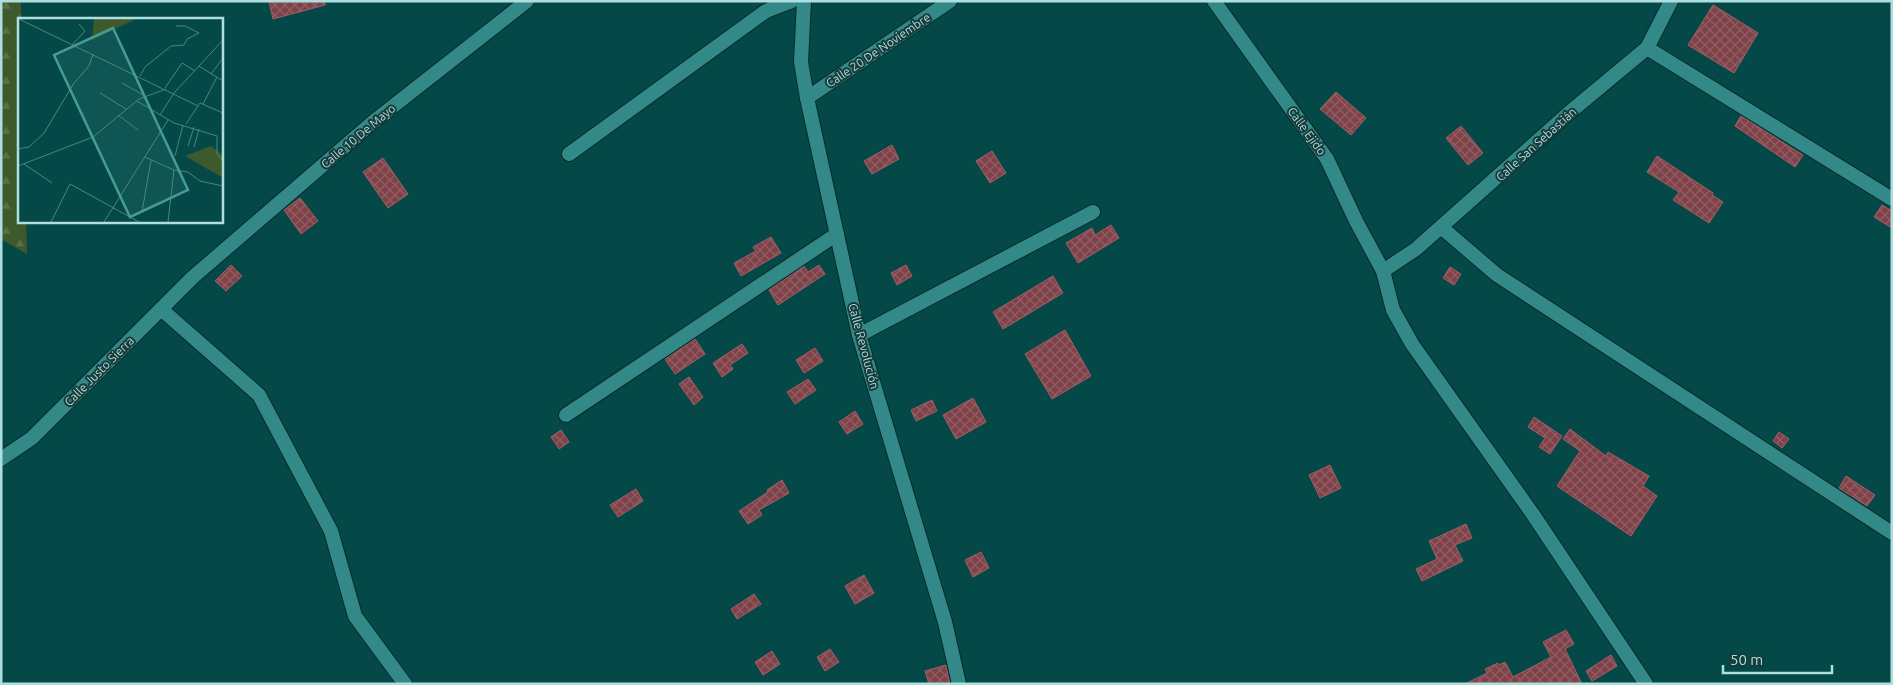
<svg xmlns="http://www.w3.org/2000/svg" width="1893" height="685" font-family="Ubuntu,sans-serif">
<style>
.forest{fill:url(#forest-firs)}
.building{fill:url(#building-cross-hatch);stroke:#a85a63}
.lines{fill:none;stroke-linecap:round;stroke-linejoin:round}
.minor-casing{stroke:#062c2b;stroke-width:16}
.tertiary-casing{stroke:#062c2b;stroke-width:16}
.minor{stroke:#328987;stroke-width:14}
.tertiary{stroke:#328987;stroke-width:14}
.labels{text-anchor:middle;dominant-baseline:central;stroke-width:4;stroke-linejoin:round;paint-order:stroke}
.street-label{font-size:12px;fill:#aedfde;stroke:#183b3b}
.inset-road{fill:none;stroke:#488584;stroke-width:1}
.view{fill:#479b95;fill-opacity:0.15;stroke:#479b95;stroke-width:2.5}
.inset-edge{fill:none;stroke:#aedfde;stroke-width:2.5}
</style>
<defs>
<pattern id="forest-firs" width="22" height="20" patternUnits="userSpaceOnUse" patternTransform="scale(1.25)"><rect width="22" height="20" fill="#3e592b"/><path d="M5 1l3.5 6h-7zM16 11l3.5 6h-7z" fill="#577049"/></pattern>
<pattern id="building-cross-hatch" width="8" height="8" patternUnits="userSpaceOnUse" patternTransform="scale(1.25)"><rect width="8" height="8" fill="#804249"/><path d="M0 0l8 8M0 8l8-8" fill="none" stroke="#8f5d63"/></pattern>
</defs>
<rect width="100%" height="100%" fill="#044948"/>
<path class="forest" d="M1,1H21V19H19V221H26L27,254L1,239Z"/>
<path class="building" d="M269,1H325V5L273,19Z
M1713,5L1758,33L1734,73L1688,45Z
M1336,92L1366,118L1351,135L1320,109Z
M1741,116L1803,155L1795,167L1735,126Z
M1461,126L1483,153L1468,165L1446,138Z
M892,145L899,159L872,174L864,161Z
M992,151L1006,173L990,183L976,161Z
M1657,156L1713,193L1712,195L1723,202L1709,223L1673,200L1679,192L1647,172Z
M383,158L408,194L388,208L363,172Z
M300,198L318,221L301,234L284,210Z
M1882,205L1892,211V228L1874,217Z
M1111,225L1119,238L1078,263L1066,243L1092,228L1095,235Z
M771,237L781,253L741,276L734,263L756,251L753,247Z
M231,265L242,276L226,291L215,281Z
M819,265L825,274L778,305L769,290L804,266L808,272Z
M906,265L912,276L897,285L891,273Z
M1450,267L1461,274L1454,285L1443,278Z
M1053,276L1063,293L1003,329L993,312Z
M1065,330L1091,376L1052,399L1025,354Z
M695,339L705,354L675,374L665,359Z
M742,344L748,353L730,365L733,369L722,377L713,363Z
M815,348L823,361L804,373L796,360Z
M689,377L703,397L694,405L679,384Z
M808,379L816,390L795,404L787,392Z
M973,398L986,422L956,439L943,415Z
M932,400L937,411L916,421L911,410Z
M855,411L863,424L847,434L839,422Z
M1534,417L1562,436L1550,454L1539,447L1545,438L1528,427Z
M1570,429L1606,456L1608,452L1649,476L1643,486L1657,496L1631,536L1557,486L1580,451L1563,439Z
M561,430L569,442L559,449L551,437Z
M1779,432L1789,439L1782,448L1773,441Z
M1330,465L1341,488L1320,498L1309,475Z
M1846,476L1875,495L1867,506L1839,488Z
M782,480L789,493L759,510L762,515L748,524L739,511L768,492L767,490Z
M636,489L643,501L618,517L610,505Z
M1466,524L1472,538L1455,545L1463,561L1422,581L1416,569L1437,559L1429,541Z
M981,552L989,568L973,577L965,560Z
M864,575L874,593L855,604L845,586Z
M754,594L761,604L737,619L731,609Z
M1566,630L1574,644L1565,649L1582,684H1465L1487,673L1485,669L1498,663L1499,665L1505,662L1513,677L1551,657L1543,642Z
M830,649L839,662L825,671L817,657Z
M772,651L780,664L763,675L755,662Z
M1611,655L1617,666L1592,681L1586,671Z
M946,665L950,684H929L925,671Z"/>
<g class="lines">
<defs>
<path id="minor" d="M1214,1L1327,159L1356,221L1383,271L1393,310L1412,344L1532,513L1646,684
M1647,48L1892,199
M807,98L950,1
M569,154L766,11L792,1
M1441,227L1497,275L1892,533
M1383,271L1416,249L1570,112L1647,48L1671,1
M161,309L259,395L331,531L355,616L405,684
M859,335L1093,212
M566,415L837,234"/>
<path id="tertiary" d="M804,1L801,62L807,98L859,335L945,622L959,684
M1,459L32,438L193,277L373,122L527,1"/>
</defs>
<use href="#minor" class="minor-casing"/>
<use href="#tertiary" class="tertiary-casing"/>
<use href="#minor" class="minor"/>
<use href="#tertiary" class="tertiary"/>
</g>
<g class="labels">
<g class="street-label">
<text transform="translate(878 50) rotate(-34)">Calle 20 De Noviembre</text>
<text transform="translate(1307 131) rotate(54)">Calle Ejido</text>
<text transform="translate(358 136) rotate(-40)">Calle 10 De Mayo</text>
<text transform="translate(1536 144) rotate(-42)">Calle San Sebastián</text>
<text transform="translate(864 346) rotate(75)">Calle Revolución</text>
<text transform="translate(99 371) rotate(-45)">Calle Justo Sierra</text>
</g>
</g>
<g transform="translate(18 18)">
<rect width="205" height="205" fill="#044948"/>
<path d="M76,1H118L74,22ZM193,128L205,137V160L167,138Z" fill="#3e592b"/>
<path class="inset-road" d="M1,1L180,88M54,27L67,13L61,6M181,48L205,63M193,56L205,40M122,58L127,49L153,28L166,27L169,21L181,15L167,8H158M104,65L127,78M147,70L164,45L177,53M82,75L108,91M119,83L156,105L199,118V136L205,143M185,86L199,59M100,97L120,112M142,97L156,75L205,22M168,106L182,85L205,95M170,128L176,109M176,129L181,111M0,131L11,129L26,115L56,65L71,48L75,36M157,138L165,107M127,139L156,152L170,154L182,163L205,168M6,146L34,165M0,148L75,119L121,81L148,71M124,194L133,142M33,204L52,166L121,204M86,204L150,102M150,204L156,152"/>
<path class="view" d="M95,10L170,172L112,199L36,37Z"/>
<rect width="205" height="205" class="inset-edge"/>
</g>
<rect width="1893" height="685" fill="none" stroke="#aedfde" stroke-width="5"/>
<path d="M1723 665v8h109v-8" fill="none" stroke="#aedfde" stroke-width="2.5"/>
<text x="1730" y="665" font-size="15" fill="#aedfde" stroke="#183b3b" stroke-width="4" paint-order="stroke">50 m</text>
</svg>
